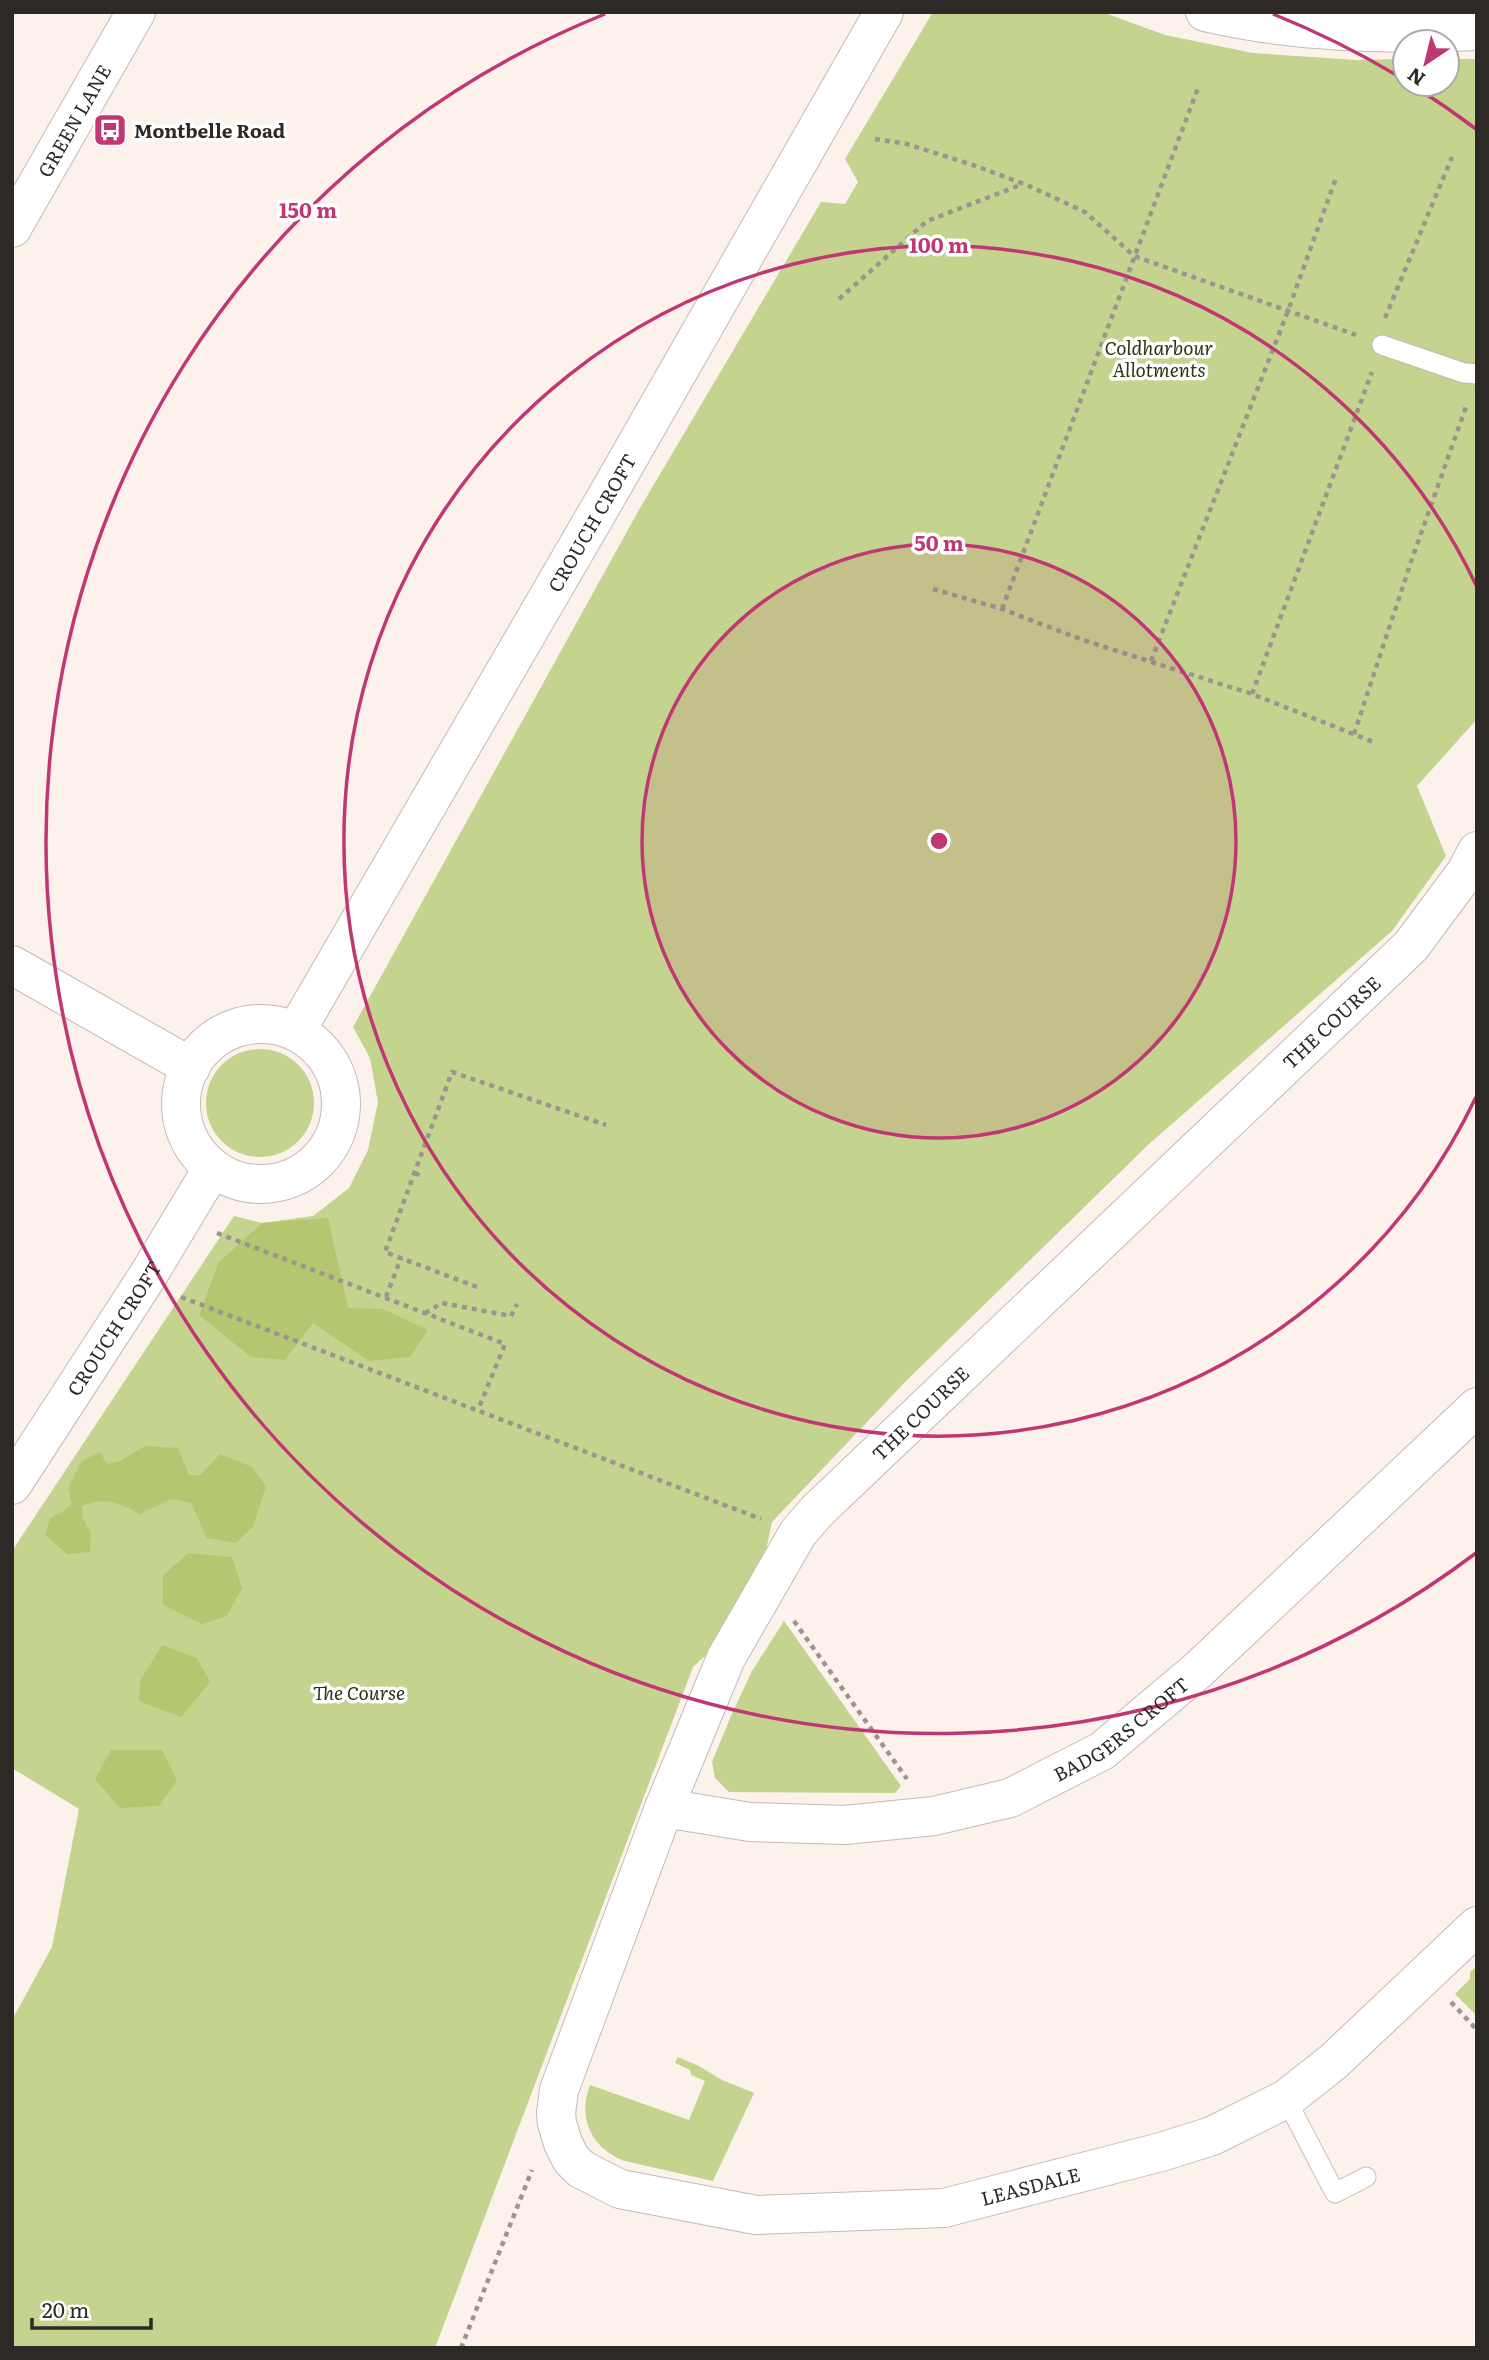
<svg xmlns="http://www.w3.org/2000/svg" width="1489" height="2360" font-family="Literata,serif">
<style>
.green{fill:#c4d38e}
.forest{fill:#b5c671}
.lines{fill:none;stroke-linecap:round;stroke-linejoin:round}
.service-casing{stroke:#c5bab5;stroke-width:21}
.minor-casing{stroke:#c5bab5;stroke-width:40}
.secondary-casing{stroke:#c5bab5;stroke-width:40}
.path{stroke:#9c9490;stroke-width:4.5;stroke-dasharray:5 5;stroke-linecap:butt}
.service{stroke:#fff;stroke-width:19}
.minor{stroke:#fff;stroke-width:38}
.secondary{stroke:#fff;stroke-width:38}
.ring{fill:none;stroke:#c03773;stroke-width:3.5}
.labels{text-anchor:middle;dominant-baseline:central;stroke-width:7;stroke-linejoin:round;paint-order:stroke}
.street-label{font-size:19px;fill:#2d2927;stroke:#fff}
.poi-label{font-size:19px;font-weight:bold;fill:#2d2927;stroke:#fff;text-anchor:start}
.park-label{font-size:19px;font-style:italic;fill:#2e3410;stroke:#fff}
.centre{fill:#c03773;stroke:#fff;stroke-width:3.5}
.ring-label{font-size:21px;text-anchor:middle;font-weight:bold;fill:#c03773;stroke:#fff;stroke-width:7;stroke-linejoin:round;paint-order:stroke}
</style>
<rect width="100%" height="100%" fill="#fcf1eb"/>
<path class="green" d="M933,12H1102L1165,35L1253,53L1356,60L1405,59V84H1447V59H1477V719L1417,786L1446,856L1392,931L1149,1144L907,1380L772,1522L753,1612L693,1667L435,2348H12V2020L52,1947L79,1809L12,1768V1551L234,1216L262,1223L313,1216L349,1188L368,1150L378,1102L370,1058L353,1027L640,508L821,202L845,204L858,182L845,159Z
M206 1103a54 54 0 1 1 108 0a54 54 0 1 1-108 0Z
M784,1621L901,1786L895,1793L729,1792L715,1778L712,1762L731,1716L752,1671Z
M1477,1966V2016L1455,1994L1470,1979V1972Z
M678,2057L699,2066L722,2080L754,2093L713,2181L625,2161C592,2149 577,2118 590,2085L689,2120L705,2081L691,2075L690,2070L675,2063Z"/>
<path class="forest" d="M328,1218L348,1308L383,1309L428,1330L410,1357L369,1361L313,1323L285,1360L251,1357L199,1315L219,1262L262,1223Z
M145,1446L178,1448L189,1475H201L220,1454L252,1467L266,1486L253,1527L236,1543L207,1538L191,1503L171,1499L140,1514C118,1503 107,1496 82,1506L83,1518L91,1533L90,1552L67,1554L45,1535L50,1518L62,1512L72,1504L68,1488L81,1462L100,1452L107,1464L120,1461Z
M188,1553L232,1557L242,1588L227,1616L202,1624L163,1605V1576Z
M162,1645L197,1658L210,1682L181,1717L139,1701L140,1681Z
M111,1750H162L177,1780L159,1806L120,1808L95,1779Z"/>
<g class="lines">
<defs>
<path id="service" d="M1382,345L1464,373L1477,374
M1286,2099L1335,2193L1366,2177"/>
<g id="minor">
<path d="M1205,12C1295,33 1385,35 1477,31"/>
<path id="s1" d="M1477,851L1466,872L1411,946L817,1511L798,1533L726,1658L664,1808L559,2090L556,2113L557,2123L563,2143L571,2159L581,2169L620,2189L756,2215L944,2208L1161,2152L1212,2136L1286,2099L1333,2062L1477,1926"/>
<path d="M12,965L191,1067"/>
<circle cx="261" cy="1104" r="80"/>
<path id="s2" d="M296,1031L604,501L884,12"/>
<path id="s3" d="M12,1485L147,1277L212,1169"/>
<path id="s4" d="M664,1808L750,1822L845,1825L934,1816L1010,1798L1102,1751L1198,1670L1477,1407"/>
</g>
<g id="secondary">
<path id="s5" d="M12,228L136,12"/>
</g>
</defs>
<use href="#service" class="service-casing"/>
<use href="#minor" class="minor-casing"/>
<use href="#secondary" class="secondary-casing"/>
<path class="path" d="M875,139L907,144L976,166L1029,186L1085,212L1134,256L1356,335
M839,299L927,221L1023,184
M1385,318L1452,157
M933,589L1002,609L1083,640L1252,694L1376,743
M1002,609L1198,88
M1151,661L1288,311L1336,178
M1252,694L1372,372
M1354,734L1412,559L1467,404
M415,1173L423,1177
M217,1233L505,1344L478,1410
M477,1287L385,1252L452,1072L606,1125
M181,1297L761,1519
M386,1297L401,1258
M425,1313L442,1303L511,1316L517,1304
M794,1621L907,1779
M1451,2002L1477,2030
M461,2348L532,2170"/>
<use href="#service" class="service"/>
<use href="#minor" class="minor"/>
<use href="#secondary" class="secondary"/>
</g>
<circle cx="939" cy="841" r="297" fill="#c03773" fill-opacity=".12"/>
<g class="ring">
<circle cx="939" cy="841" r="297"/>
<path d="M1476 1097A595 595 0 1 1 1476 585"/>
<path d="M1476 1553A892 892 0 1 1 605 14M1273 14A892 892 0 0 1 1398 76M1412 85A892 892 0 0 1 1476 129"/>
</g>
<defs>
<symbol id="bus-square" viewBox="-11 -11 22 22"><rect x="-9" y="-9" width="18" height="18" rx="4" fill="#c03773" stroke="#fff"/><path d="M-5-6H5V4H4V6H2V4H-2V6H-4V4H-5ZM-3.5-4V0h7V-4ZM-3.5 1.2v1.5H-2V1.2ZM2 1.2v1.5H3.5V1.2Z" fill="#fff"/></symbol>
</defs>
<g fill-rule="evenodd">
<use href="#bus-square" x="91" y="111" width="38" height="38"/>
</g>
<g class="labels">
<g class="street-label">
<text stroke="none"><textPath href="#s5" startOffset="124">GREEN LANE</textPath></text>
<text stroke="none"><textPath href="#s2" startOffset="588">CROUCH CROFT</textPath></text>
<text transform="translate(1331 1022) rotate(-43)">THE COURSE</text>
<text stroke="none"><textPath href="#s3" startOffset="187">CROUCH CROFT</textPath></text>
<text transform="translate(920 1413) rotate(-44)">THE COURSE</text>
<text stroke="none"><textPath href="#s4" startOffset="481">BADGERS CROFT</textPath></text>
<text stroke="none"><textPath href="#s1" startOffset="2118">LEASDALE</textPath></text>
</g>
<g class="poi-label">
<text x="134" y="130">Montbelle Road</text>
</g>
<g class="park-label">
<text x="1159" y="347">Coldharbour<tspan x="1159" dy="22">Allotments</tspan></text>
<text x="359" y="1692">The Course</text>
</g>
</g>
<circle cx="939" cy="841" r="10" class="centre"/>
<g class="ring-label">
<text x="308" y="218">150 m</text>
<text x="939" y="253">100 m</text>
<text x="939" y="551">50 m</text>
</g>
<rect width="1489" height="2360" fill="none" stroke="#2d2927" stroke-width="28"/>
<g transform="translate(1426 63) rotate(215)"><circle r="33" fill="#ffffff" stroke="#aba9a9" stroke-width="2"/>
<path d="M0-5L12 26L0 18L-12 26Z" fill="#c03773"/>
<text y="-10" font-size="19" font-weight="bold" text-anchor="middle" fill="#2d2927">N</text>
</g>
<path d="M32 2318v10h119v-10" fill="none" stroke="#2d2927" stroke-width="3.5"/>
<text x="42" y="2318" font-size="21" fill="#2d2927" stroke="#ffffff" stroke-width="5" paint-order="stroke">20 m</text>
</svg>
